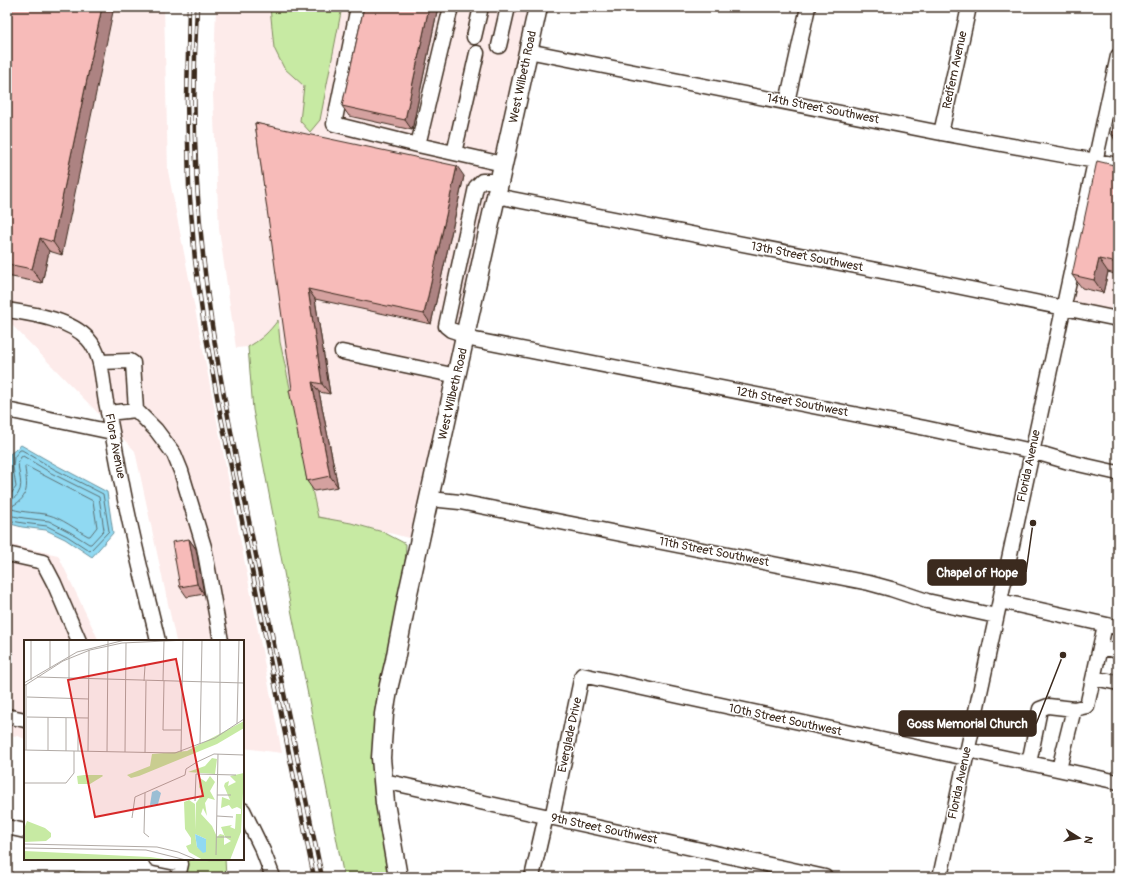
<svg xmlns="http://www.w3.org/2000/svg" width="1125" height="884" font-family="Pangolin,sans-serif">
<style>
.built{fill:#fdebea}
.green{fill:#c7eaa3;stroke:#818a60}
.water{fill:#90d9f2;stroke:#6e939d}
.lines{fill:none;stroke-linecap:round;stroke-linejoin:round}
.shore{stroke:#5d7073;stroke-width:1}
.minor-casing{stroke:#3b2a1e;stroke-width:17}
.major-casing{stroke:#3b2a1e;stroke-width:21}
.minor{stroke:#fff;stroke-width:14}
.major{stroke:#fff;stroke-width:18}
.rail-casing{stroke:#3b2a1e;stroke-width:4.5}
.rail{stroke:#fff;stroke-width:3;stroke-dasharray:9;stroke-linecap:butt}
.wall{fill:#d4a19f;stroke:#3b2a1e}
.shaded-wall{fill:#ad8382;stroke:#3b2a1e}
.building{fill:#f7bbb9;stroke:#3b2a1e}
.labels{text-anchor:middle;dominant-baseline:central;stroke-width:3;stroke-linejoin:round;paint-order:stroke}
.street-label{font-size:12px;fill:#3b2a1e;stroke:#fff}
.inset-road{fill:none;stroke:#b1aaa5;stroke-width:1}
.view{fill:#d62828;fill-opacity:0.15;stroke:#d62828;stroke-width:2}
.inset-edge{fill:none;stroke:#3b2a1e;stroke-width:2}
.leader{fill:none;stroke:#3b2a1e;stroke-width:1.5}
.callout-dot{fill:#3b2a1e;stroke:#fff;stroke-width:1.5}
.callout{fill:#3b2a1e;stroke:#3b2a1e;stroke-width:1.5}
.callout-label{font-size:13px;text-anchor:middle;font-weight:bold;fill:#fff}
</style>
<rect width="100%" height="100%" fill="#fff"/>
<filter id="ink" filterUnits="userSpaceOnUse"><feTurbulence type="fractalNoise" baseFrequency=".025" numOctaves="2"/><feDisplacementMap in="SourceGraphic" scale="8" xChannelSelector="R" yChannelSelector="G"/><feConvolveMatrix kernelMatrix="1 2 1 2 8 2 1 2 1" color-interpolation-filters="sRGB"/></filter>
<g filter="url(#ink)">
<path class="built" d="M7,7H164L168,171L282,753L243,748V641H176L135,451L11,324L7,323Z
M216,7H538L420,541L351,523L318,517L280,342L278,320L270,330L259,341L248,347L236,348L219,229L213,96Z
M1118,165V319L1063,307Z
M7,544L58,555L99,641H25V739L18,736L7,735Z"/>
<path class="green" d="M270,7H342L320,120L310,132L300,121L304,86L284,68L274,48Z
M278,320L280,342L318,517L351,523L383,532L406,544L405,565L376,773L380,830L393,877H344L291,609L253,410L248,347C262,339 269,332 278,320Z
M188,859H225L226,877H184Z
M78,872L118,877H55L59,875Z"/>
<path class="water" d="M21,445L56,465L107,492L113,533L92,557L65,539L46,530L22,527L7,523V493L12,486L9,467L10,454Z"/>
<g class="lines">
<path class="shore" d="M26,466L93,501L97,527L90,536H88C77,530 61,518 49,515C37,512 24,513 12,509V506C30,497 27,485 25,468Z
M7,495L11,494L16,487L13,467L14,457L20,450H22L54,469L103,494L109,531L90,551L67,536L47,526L23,523L7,520
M7,500C12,500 15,498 18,494C26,482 13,466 21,457L23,456L51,473L99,497L104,530L91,544H89L70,532L49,521L24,518L7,515"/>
<defs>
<path id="minor" d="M358,7L334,124L418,145L503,164
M474,37L481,7
M499,46L508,7
M528,51L941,133L1118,165
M787,102L808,7
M941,133L969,7
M418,145L451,7
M454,153L477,53
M496,196L897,274L1118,319
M7,310C32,314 70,319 88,339C103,355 102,381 106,402C114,439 120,477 128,514C137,557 148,599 158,641
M466,335L451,330L446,326L476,187L482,181H499
M465,338L925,428L1032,451L1069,462L1118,473
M342,352L457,376
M100,362L130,361L133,363L136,410L108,413
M7,410L112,432
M136,410L156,430L174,454L181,471L204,547L221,641
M430,499L460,502L869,583L891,589L927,601L996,616
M7,554L43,562L54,583L79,641
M1000,601L1116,627
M1100,647L1118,651
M1094,678L1118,683
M7,716L25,720
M968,750L1118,782
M1029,763L1040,709L1048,706L1074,709
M1059,769L1074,709L1087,706L1105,625
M384,781L825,877
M243,810L263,851L273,877
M552,818L582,675L966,758
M7,827L25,831
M156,859L181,864L178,877
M532,877L546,816
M940,877L1118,56"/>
<path id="major" d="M398,877L385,803L381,758L384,714L389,685L395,660L408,593L538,7"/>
</defs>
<use href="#minor" class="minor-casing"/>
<use href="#major" class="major-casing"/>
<use href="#minor" class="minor"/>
<use href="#major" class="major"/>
<defs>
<path id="rail" d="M189,7L187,99L189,186L195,260L204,326L219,407L314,877
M197,7C192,93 194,178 204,264C213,350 232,436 249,521C273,640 297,758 322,877"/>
</defs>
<use href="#rail" class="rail-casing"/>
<use href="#rail" class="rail"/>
</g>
<path class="wall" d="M7,7L62,255L49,251L42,283L7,276Z
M364,7H438L412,130L349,116L342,106Z
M1118,107V142H1116L1112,135L1114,123L1112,121Z
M255,123L464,176L431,324L315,299L330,394L319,392L338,487L314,491L307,481Z
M1118,166V275L1108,272L1103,293L1082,288L1072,275Z
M189,539L196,549L204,594L187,597L180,587Z"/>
<path class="shaded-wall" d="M102,7H114L62,255L53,242Z
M429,7H438L412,130L405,120Z
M457,166L464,176L431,324L424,314Z
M40,238L49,251L42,283L32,269Z
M1099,259L1108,272L1103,293L1094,280Z
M308,289L315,299L330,394L322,384Z
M312,382L319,392L338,487L330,476Z
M189,539L196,549L204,594L197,584Z"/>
<path class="building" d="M7,7H102L53,242L40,238L32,269L7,264Z
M364,7H429L405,120L342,106Z
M1115,106L1118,107V136L1112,135L1115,121H1112Z
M255,123L457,166L424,314L308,289L322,384L312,382L330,476L307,481L289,390L292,389Z
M1097,161L1118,166V263L1099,259L1094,280L1072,275Z
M189,539L197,584L180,587L172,542Z"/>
</g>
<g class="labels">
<g class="street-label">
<text transform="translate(955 70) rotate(-78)">Redfern Avenue</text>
<text transform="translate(523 77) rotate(-78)">West Wilbeth Road</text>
<text transform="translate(823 109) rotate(11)">14th Street Southwest</text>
<text transform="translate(807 257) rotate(11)">13th Street Southwest</text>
<text transform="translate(453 394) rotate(-77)">West Wilbeth Road</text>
<text transform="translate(792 402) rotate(11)">12th Street Southwest</text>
<text transform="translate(115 446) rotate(79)">Flora Avenue</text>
<text transform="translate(1029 466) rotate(-78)">Florida Avenue</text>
<text transform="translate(714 552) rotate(11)">11th Street Southwest</text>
<text transform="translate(785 720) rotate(12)">10th Street Southwest</text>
<text transform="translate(570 735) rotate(-78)">Everglade Drive</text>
<text transform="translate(960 783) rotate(-78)">Florida Avenue</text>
<text transform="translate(604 829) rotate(12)">9th Street Southwest</text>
</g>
</g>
<g transform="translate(24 640)">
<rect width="220" height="220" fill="#fff"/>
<path d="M220,81V88L193,104L115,136L107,138L103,135L126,126L128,114L163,111ZM188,118L193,119L191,134L164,132L181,126ZM220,133L217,192L206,220H179L165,212L162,206L167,204V198L161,189L160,162L165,160L171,164V190L172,163L179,153L175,147L176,138L182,142L186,136L191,142L186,151L191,160L184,158L181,163L183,176L179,168L177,174L188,186L193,197L196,194L200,195V205L207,201L201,197L197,187L208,185L206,187L211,189L212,174H217V169L213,167L208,169L205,165L197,168L198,157L206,160L200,146L201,143L205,141L204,146L212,142L206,136ZM171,194L182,199V212L173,207ZM60,135H78L79,136L66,144H54L53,136ZM3,181L21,188L27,193V197L22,201L0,202V189ZM0,211L126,217L148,220H0Z" fill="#c7eaa3" fill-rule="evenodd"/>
<path d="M133,150L137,153L134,164L126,165L128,152ZM171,194L182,199V212L179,213L173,207Z" fill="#90d9f2"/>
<path class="inset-road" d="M7,0V40M26,0V28M13,37L220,43M45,39V0M120,41L121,26M139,41L140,1M140,41L139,90H157M0,43L53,12L101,0M0,46L39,21L66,10L98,3L163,0M3,57L65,59M3,77L64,78M213,84L215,0M196,95V0M176,104L178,0M0,110L151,113L191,98L220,79M2,110V44M24,110V77M42,111V78M54,111V89M64,111L65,10M83,112L84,0M101,112L102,3M157,112L159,0M121,113L122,41M0,143H42L50,133V111M121,153L120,193L125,197M193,155H207M171,161L172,134L212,135M193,176L209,177M108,178L111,157L161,135L162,129L173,122L190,114L220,115M192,197H207M0,204L133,207L154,212L173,220M0,208L122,210L162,220M192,215L194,114"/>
<path class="view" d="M152,19L179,156L71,177L44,40Z"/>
<rect width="220" height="220" class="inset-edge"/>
</g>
<path class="leader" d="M1033 523L1026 572M1063 655L1036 724"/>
<g class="callout-dot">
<circle cx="1033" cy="523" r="4"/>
<circle cx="1063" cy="655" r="4"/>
</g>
<g class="callout">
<rect x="928" y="560" width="98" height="25" rx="4"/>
<rect x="899" y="711" width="137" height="25" rx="4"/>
</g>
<g class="callout-label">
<text x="977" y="577">Chapel of Hope</text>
<text x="967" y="728">Goss Memorial Church</text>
</g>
<rect width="1125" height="884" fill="none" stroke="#fff" stroke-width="24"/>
<rect x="12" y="12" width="1101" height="860" fill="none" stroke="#3b2a1e" stroke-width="1.5" filter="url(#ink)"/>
<g transform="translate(1079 838) rotate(101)" stroke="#ffffff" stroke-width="3" paint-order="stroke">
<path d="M0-3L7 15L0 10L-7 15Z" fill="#3b2a1e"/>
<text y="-6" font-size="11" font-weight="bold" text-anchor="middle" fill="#3b2a1e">N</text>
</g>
</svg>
